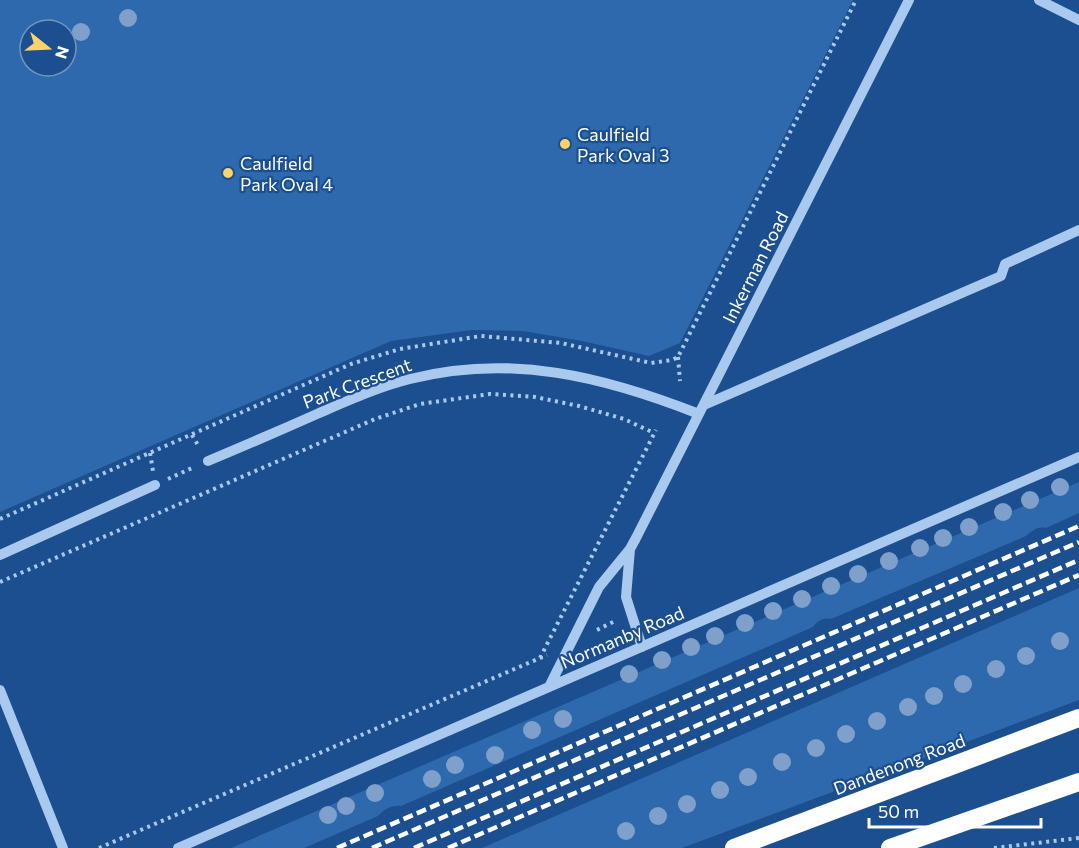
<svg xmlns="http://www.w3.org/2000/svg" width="1079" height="848" font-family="Commissioner,sans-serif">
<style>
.green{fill:#2e69ad;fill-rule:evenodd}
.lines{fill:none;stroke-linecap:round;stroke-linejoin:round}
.path{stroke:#a9c9ee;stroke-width:4;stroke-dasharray:3 4.5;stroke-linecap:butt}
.minor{stroke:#a9c9ee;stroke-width:10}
.highway{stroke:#fff;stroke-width:18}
.rail{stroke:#fff;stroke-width:4.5;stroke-dasharray:10 4.5;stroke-linecap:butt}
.tree{fill:#7ea0ca}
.poi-dot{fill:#ffd166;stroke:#1b4f8f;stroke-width:2}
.labels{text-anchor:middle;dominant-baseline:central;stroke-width:4.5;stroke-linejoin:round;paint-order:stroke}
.poi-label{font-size:18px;fill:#fff;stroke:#1b4f8f;text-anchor:start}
.street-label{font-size:18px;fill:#fff;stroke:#1b4f8f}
</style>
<rect width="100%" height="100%" fill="#1b4f8f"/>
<path class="green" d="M0,0H853L680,343L649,356L582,341L523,331L472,330L391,341L0,512ZM30,30H66V66H30Z
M1079,482V513L1046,528C1037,526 1032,531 1026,536L831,619C823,617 817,621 813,627L401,806C392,805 384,809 378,816L304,848H231Z
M1079,588V700L682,848H482Z"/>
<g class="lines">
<path class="path" d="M678,357L680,381
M192,435L199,447
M150,453L153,471
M168,479L194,467
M0,519L351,364L400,349L481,336L561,343L651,363L672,360L678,357L856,0
M0,582L375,419L420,404L490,394L535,397L579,406L624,419L654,433
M597,630L617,620
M540,658L656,430
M99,848L547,655
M994,848L1079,838"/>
<path class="minor" d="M1039,0L1079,20
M704,405L1001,276L1005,264L1079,230
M208,461C244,446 281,430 317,414C347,401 378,387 410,379C511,353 605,377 699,414
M630,549L626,597L642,647
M0,555L155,485
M549,687L599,587L630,549L636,538L909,0
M0,690L63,848
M178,848L1079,457"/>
<path class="highway" d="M734,848L1079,718
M890,848L1079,782"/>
<path class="rail" d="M337,848L1079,526
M372,848L1079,542
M414,848L1079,560
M448,848L1079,575"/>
</g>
<g class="tree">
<circle cx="128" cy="18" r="9"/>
<circle cx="81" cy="32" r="9"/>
<circle cx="1060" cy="487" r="9"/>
<circle cx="1030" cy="500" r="9"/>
<circle cx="1003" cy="512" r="9"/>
<circle cx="969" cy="527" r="9"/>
<circle cx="943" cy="538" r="9"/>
<circle cx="920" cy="548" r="9"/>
<circle cx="889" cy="561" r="9"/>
<circle cx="858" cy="574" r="9"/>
<circle cx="831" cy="586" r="9"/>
<circle cx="802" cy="599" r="9"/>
<circle cx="773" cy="611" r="9"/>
<circle cx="745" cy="623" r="9"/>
<circle cx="715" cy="636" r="9"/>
<circle cx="1060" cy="641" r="9"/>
<circle cx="691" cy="647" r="9"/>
<circle cx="1026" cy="656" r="9"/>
<circle cx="662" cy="660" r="9"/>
<circle cx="996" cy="669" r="9"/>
<circle cx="629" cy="674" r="9"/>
<circle cx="963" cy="684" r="9"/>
<circle cx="934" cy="696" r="9"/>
<circle cx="908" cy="707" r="9"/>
<circle cx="563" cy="719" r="9"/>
<circle cx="877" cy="721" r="9"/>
<circle cx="532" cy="730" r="9"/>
<circle cx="846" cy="734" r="9"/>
<circle cx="816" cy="748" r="9"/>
<circle cx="495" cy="755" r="9"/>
<circle cx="782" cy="762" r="9"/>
<circle cx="455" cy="765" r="9"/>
<circle cx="748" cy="777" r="9"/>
<circle cx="432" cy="779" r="9"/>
<circle cx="720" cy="790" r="9"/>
<circle cx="375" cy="793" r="9"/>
<circle cx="687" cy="804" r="9"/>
<circle cx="346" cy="806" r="9"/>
<circle cx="328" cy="815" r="9"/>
<circle cx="658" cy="816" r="9"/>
<circle cx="626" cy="831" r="9"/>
</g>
<g class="poi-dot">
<circle cx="565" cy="144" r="6"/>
<circle cx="228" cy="173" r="6"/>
</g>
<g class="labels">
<g class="poi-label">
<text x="577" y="134">Caulfield<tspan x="577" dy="21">Park Oval 3</tspan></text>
<text x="240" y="163">Caulfield<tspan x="240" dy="21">Park Oval 4</tspan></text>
</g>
<g class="street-label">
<text transform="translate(755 267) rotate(-63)">Inkerman Road</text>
<text transform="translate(357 383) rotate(-20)">Park Crescent</text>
<text transform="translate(622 637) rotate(-23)">Normanby Road</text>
<text transform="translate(899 764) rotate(-21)">Dandenong Road</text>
</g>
</g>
<g transform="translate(48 48) rotate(108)"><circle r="28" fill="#1b4f8f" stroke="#7695bc" stroke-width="1.5"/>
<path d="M0-4.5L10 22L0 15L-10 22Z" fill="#ffd166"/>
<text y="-9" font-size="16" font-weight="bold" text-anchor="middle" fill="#ffffff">N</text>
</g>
<path d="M869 818v9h172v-9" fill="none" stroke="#ffffff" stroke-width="3"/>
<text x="878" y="818" font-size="18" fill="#ffffff" stroke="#1b4f8f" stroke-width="4.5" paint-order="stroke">50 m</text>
</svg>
